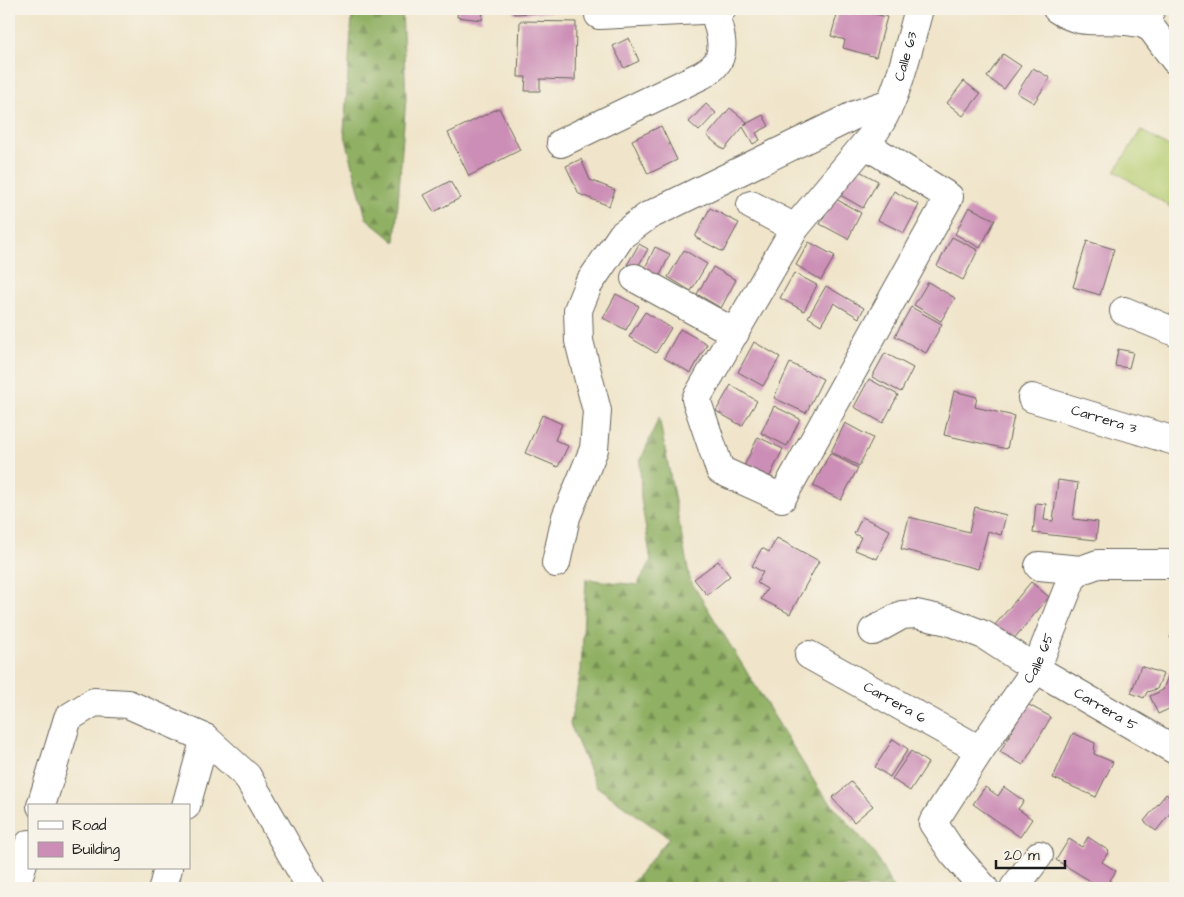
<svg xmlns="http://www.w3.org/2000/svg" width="1184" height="897" font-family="'Architects Daughter',sans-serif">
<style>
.grass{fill:#b6cd71;stroke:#697446}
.forest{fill:url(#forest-firs);stroke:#566640}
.building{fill:#cc8eb6}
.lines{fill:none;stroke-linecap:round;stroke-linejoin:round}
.minor-casing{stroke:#666259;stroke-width:30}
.minor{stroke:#fff;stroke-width:28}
.labels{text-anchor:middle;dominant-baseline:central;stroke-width:4;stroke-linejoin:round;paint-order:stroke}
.street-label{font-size:14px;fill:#1c1c1c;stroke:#f7f3e8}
</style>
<defs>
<pattern id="forest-firs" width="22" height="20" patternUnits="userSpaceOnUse" patternTransform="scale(1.25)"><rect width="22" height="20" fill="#90b063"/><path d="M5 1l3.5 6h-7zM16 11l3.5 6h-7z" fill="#758e51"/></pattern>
</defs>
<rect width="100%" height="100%" fill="#f7f3e8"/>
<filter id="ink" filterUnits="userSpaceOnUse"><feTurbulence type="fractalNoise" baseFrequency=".02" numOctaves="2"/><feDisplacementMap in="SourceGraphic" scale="10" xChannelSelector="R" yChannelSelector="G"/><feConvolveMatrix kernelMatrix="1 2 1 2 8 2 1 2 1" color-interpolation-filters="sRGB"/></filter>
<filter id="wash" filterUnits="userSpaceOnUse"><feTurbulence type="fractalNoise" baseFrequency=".0096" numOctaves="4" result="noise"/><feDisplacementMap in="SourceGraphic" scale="20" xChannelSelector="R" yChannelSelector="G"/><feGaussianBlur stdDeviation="1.12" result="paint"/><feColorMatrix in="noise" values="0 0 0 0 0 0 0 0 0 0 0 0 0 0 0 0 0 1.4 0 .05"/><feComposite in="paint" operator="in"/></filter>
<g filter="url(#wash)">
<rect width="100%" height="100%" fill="#f0e5ca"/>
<path class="grass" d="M1141,130L1175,151V210L1115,171Z"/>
<path class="forest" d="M350,9H402L406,97L395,242L366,218L344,131L352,17Z
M659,417L690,580L819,789L875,854L893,888H628L669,838L596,786L570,724L581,670L586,579L637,585L651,561L641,499L640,462Z"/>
<g id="blocks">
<path class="building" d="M458,9H483L482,20L457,17Z
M513,9H569V11L514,14Z
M853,9L887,17L876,57L843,48L845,40L831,36L838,11L851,14Z
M520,21L576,22L575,80L540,79V91H525L526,77H518Z
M629,38L639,61L624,68L613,46Z
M1003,54L1021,66L1004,89L987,77Z
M1033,68L1050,78L1034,103L1017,93Z
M964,81L980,94L963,116L947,103Z
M706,104L716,113L699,131L689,122Z
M499,108L520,150L469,176L448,133Z
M730,108L747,122L744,125L763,115L769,126L756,133L760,140L753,144L743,127L724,150L707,136Z
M661,126L677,160L648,174L632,140Z
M581,159L590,180L615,190L609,206L579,194L566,166Z
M850,166L878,181L863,208L835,192Z
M450,181L460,198L434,212L424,195Z
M894,191L919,205L904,233L878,220Z
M834,198L861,213L848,239L820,224Z
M969,207L995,220L980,248L955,234Z
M710,208L739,223L723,252L695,237Z
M952,237L978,250L963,280L937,266Z
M1087,241L1114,249L1100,295L1073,287Z
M809,242L835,256L821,280L796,265Z
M639,244L648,249L636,270L627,265Z
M655,247L670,254L658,280L643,272Z
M684,250L707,264L691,291L668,277Z
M713,267L736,280L721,308L697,294Z
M794,273L817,285L804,311L780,298Z
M928,282L955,298L941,321L914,305Z
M826,286L864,308L859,318L834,303L821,325L808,317Z
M616,294L639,306L626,330L603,318Z
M911,307L942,324L926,353L895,336Z
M645,312L671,328L656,353L629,337Z
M680,329L707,344L691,373L664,358Z
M754,342L780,357L763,386L738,372Z
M1118,349L1133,352L1129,368L1115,366Z
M885,353L913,368L901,392L872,377Z
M790,363L823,379L806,413L774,398Z
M869,379L898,395L883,423L854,407Z
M731,385L757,401L742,426L716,411Z
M954,391L977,397L975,407L1014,416L1007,449L944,435Z
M774,406L800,419L787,446L761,433Z
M542,415L562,424L555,440L568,446L558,467L525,453Z
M845,423L873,438L859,466L831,452Z
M758,437L783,449L769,478L744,466Z
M830,453L858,468L841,500L813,486Z
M1058,480L1078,483L1073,519L1098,522L1096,540L1033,533L1036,503L1046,504L1044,520L1053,521Z
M975,507L1006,515L1001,535L988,531L978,569L901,549L909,517L969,532Z
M862,517L890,530L877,559L855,550L861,537L854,534Z
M777,538L819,561L790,614L761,599L767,589L757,583L763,572L752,566L762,548L769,552Z
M718,561L730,576L707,595L694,579Z
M1031,582L1049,597L1012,641L994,626Z
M1175,625V640L1170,638Z
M1141,666L1163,674L1157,689L1147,692L1144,698L1131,693Z
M1170,670L1175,672V709L1171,708L1158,714L1150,696L1163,690Z
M1027,704L1051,717L1023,765L1000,752Z
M1073,733L1095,743L1094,754L1113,762L1096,797L1053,778Z
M893,739L908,749L890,777L875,767Z
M911,751L928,763L910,791L892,779Z
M851,782L873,806L854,822L832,798Z
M985,787L998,796L1004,787L1024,801L1018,809L1032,819L1020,837L973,804Z
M1166,794L1175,802V807L1156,831L1144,821Z
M1088,837L1109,851L1102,862L1116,871L1105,888H1102L1056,860L1069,839L1082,847Z"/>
</g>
</g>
<g filter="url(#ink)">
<use href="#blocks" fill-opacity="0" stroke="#666259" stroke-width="1"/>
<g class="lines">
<defs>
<g id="minor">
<path d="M1057,9C1082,26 1098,18 1125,21C1131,21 1138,23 1144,24"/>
<path d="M1151,9L1144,24L1152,29L1175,60"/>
<path d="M599,15L722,9"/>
<path d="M561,143L702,75C707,72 712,69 715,65C728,51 718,26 714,10"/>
<path id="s1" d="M865,144L949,197L782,498L720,470L696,399L795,228L865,144C896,110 907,52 919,9"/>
<path d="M751,205L795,228"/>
<path d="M635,278L735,333"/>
<path d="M1124,311L1175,332"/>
<path id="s2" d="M1032,398L1175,441"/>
<path d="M556,563L566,517L594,449L597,411L579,341L578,310L588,285L622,235L648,216L855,115L890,103"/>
<path d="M1039,566L1081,570"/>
<path id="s3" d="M873,631L902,615L916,614L948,621L984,635L1036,669L1175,750"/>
<path id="s4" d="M809,655L980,750"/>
<path d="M41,806L68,718L94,702L128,704L205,738L247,776L311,888"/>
<path d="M186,806L205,738"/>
<path d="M15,888L29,844"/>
<path d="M163,888L168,868"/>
<path id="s5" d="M984,888L953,853L933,823L980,750L1036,669L1072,578L1081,570L1098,564H1175"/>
<path d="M1014,888L1039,855"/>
</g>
</defs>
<use href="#minor" class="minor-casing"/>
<use href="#minor" class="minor"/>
</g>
</g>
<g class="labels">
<g class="street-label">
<text stroke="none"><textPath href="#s1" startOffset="991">Calle 63</textPath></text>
<text stroke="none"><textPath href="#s2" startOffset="75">Carrera 3</textPath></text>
<text stroke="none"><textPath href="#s5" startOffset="279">Calle 65</textPath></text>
<text stroke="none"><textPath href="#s4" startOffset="98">Carrera 6</textPath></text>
<text stroke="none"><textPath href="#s3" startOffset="261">Carrera 5</textPath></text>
</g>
</g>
<rect width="1184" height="897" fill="none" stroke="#f7f3e8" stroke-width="30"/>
<rect x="28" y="804" width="162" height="65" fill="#f7f3e8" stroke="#9f9d96"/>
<rect x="38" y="821" width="25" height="8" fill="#ffffff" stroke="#9f9d96"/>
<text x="72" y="830" font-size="15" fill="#1c1c1c">Road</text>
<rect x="38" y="842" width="25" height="15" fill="#cc8eb6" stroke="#9f9d96"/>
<text x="72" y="854" font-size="15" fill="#1c1c1c">Building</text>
<path d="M996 860v8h69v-8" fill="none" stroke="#1c1c1c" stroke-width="2.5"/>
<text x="1004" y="860" font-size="15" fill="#1c1c1c" stroke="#f7f3e8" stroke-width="4" paint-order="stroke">20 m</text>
</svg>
